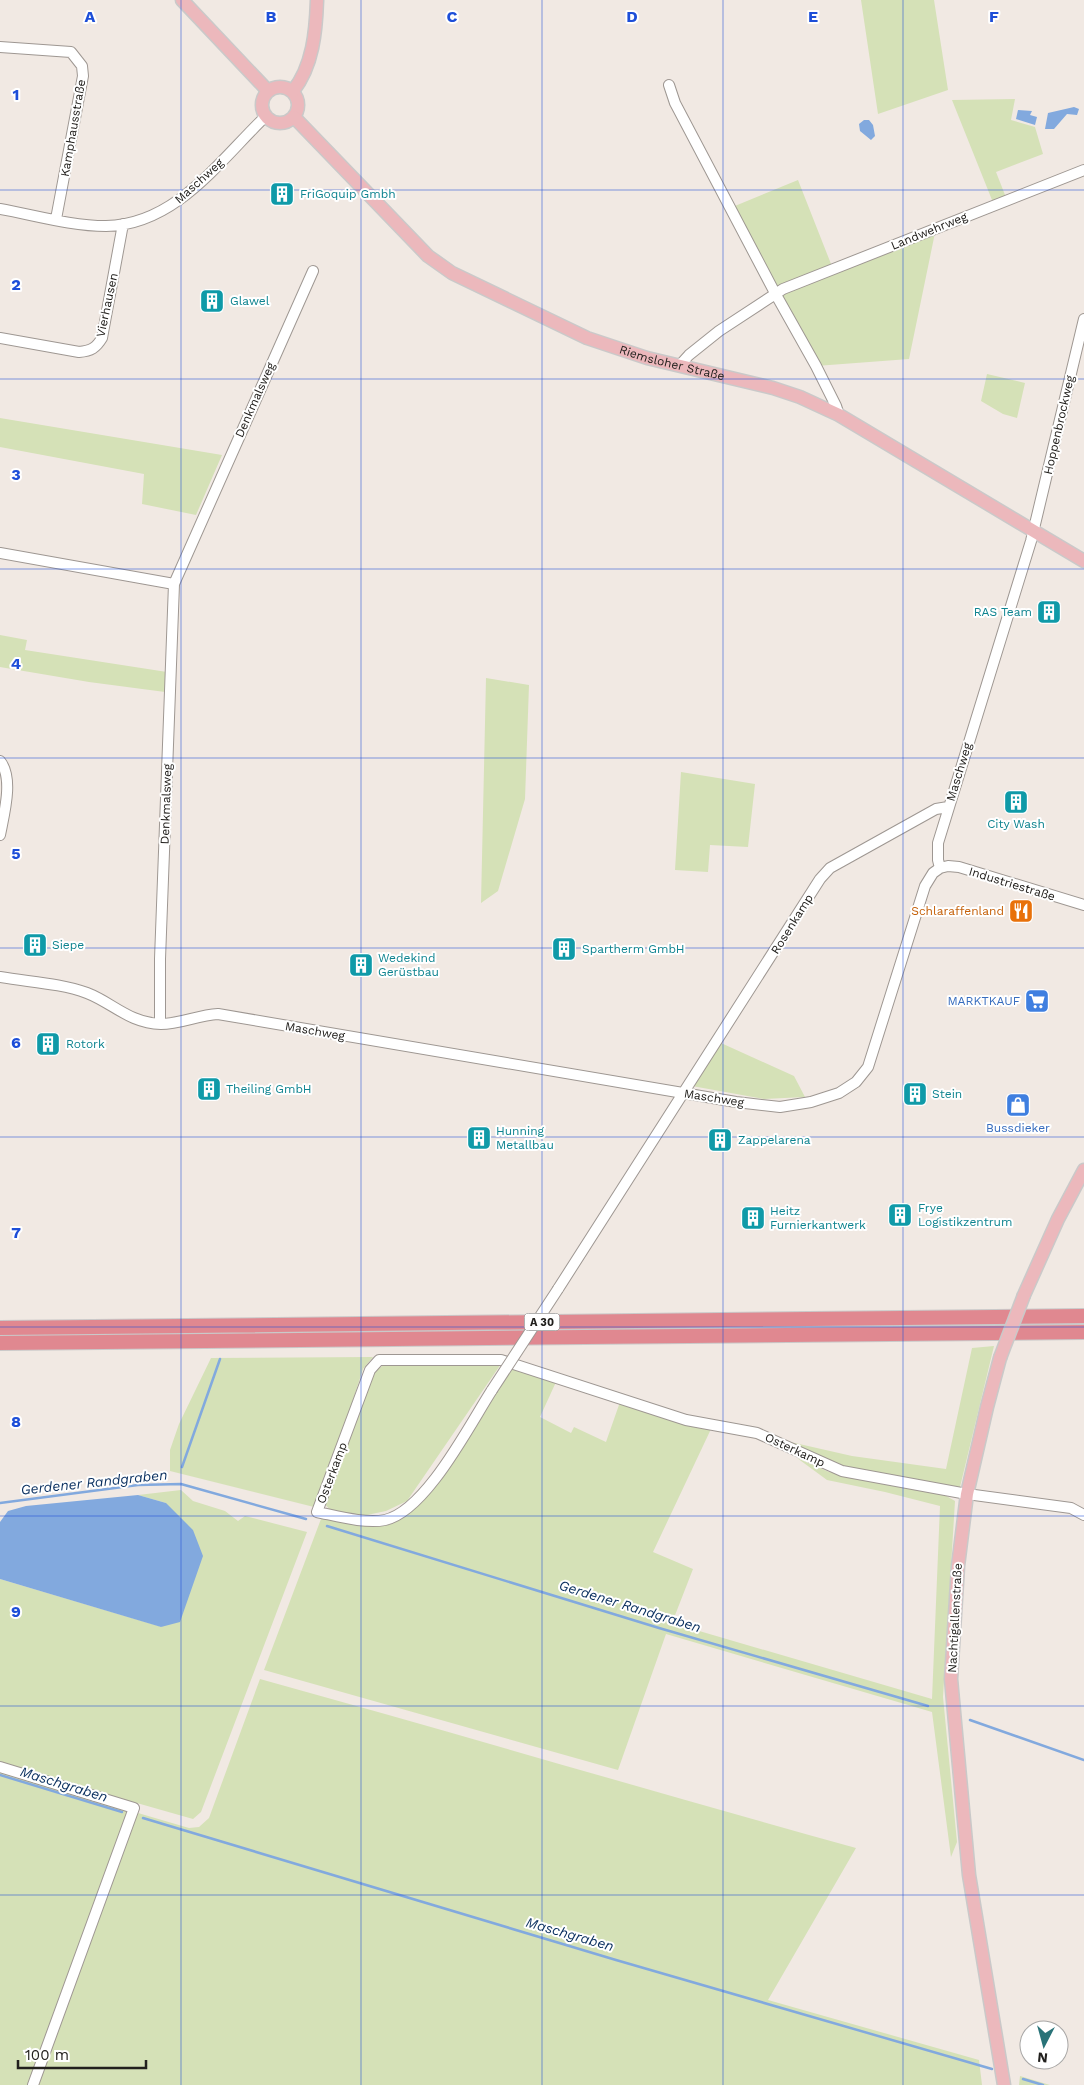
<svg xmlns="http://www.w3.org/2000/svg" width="1084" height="2085" font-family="'Work Sans',sans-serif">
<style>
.green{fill:#d5e1b7}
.water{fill:#82a9de}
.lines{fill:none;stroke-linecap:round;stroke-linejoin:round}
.stream{stroke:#82a9de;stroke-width:2.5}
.minor-casing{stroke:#9e9792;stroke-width:12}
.major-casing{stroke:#cac9c9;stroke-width:15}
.highway-casing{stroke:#cac9c9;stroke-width:16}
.minor{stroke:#fff;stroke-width:10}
.major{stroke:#ecb8bc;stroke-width:12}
.highway{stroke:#e08890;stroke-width:14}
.minor-bridge-casing{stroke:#9e9792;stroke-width:12;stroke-linecap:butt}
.major-bridge-casing{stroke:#cac9c9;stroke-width:15;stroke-linecap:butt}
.minor-bridge{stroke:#fff;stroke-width:10}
.major-bridge{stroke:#ecb8bc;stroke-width:12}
.grid{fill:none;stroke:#1d4ed8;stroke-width:1;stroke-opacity:0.55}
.labels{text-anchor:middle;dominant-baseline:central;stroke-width:4;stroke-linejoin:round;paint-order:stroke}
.shield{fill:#fff;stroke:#646361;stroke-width:1}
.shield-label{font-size:11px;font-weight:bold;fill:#22201d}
.street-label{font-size:12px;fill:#22201d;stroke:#fff}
.culture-label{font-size:12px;fill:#0d838f;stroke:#fff;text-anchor:start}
.food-label{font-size:12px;fill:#c56008;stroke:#fff;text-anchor:end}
.shop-label{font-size:12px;fill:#366cbe;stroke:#fff;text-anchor:end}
.water-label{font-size:14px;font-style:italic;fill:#082e5e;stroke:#fff}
.grid-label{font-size:16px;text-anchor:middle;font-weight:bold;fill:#1d4ed8;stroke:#fff;stroke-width:4;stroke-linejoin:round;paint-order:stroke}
</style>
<rect width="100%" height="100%" fill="#f1e9e3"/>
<path class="green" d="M861,0H934L948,90L878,114Z
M1015,99L1011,120L1035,127L1043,154L996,172L1007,200L994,205L952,100Z
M798,180L833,269L936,228L909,359L816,366L730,208Z
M987,374L1025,383L1017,418L1003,414L981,401Z
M0,418L222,455L196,515L142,504L144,474L0,447Z
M0,635L27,640L25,650L167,672L165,692L89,682L0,667Z
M486,678L529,685L525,799L498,891L481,903Z
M681,772L755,784L748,847L710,845L708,872L675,870Z
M721,1043L794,1076L805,1097L764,1099L692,1086Z
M994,1346L960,1487L842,1467L786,1441L852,1456L946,1469L972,1348Z
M373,1357L363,1369L342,1434L314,1507L170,1471V1450L179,1424L211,1358Z
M385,1364H501L407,1501L386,1511L362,1516L330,1510L324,1503L373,1373Z
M513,1367L556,1382L540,1417L571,1433L574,1427L606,1442L620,1402L711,1429L653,1552L693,1569L672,1623L932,1699L940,1506L885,1492L827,1480L797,1458L829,1472L943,1494L955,1501L943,1697L957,1842L951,1857L932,1712L666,1634L618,1770L264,1670L321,1519L369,1525L391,1522L419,1505L443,1476Z
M181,1490L193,1501L225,1511L238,1521L245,1516L307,1532L201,1812L193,1819L0,1764V1579L162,1627L166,1503L138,1495Z
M260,1679C459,1734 657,1793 856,1848L768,2000L979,2060L982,2085H37L132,1824L138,1813L189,1828L199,1827L209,1818Z
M0,1770L128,1810L28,2085H0Z
M1020,2076L1050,2085H1019Z"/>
<path class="water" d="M1074,107L1079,109L1077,115L1067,114L1054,129H1045L1048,113Z
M1018,110L1032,111L1030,115L1037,117L1035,125L1016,119Z
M864,120H869L873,125L875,136L871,140L860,131L859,124Z
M138,1495L166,1503L193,1530L203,1556L180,1622L161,1627L0,1579V1522L8,1511L26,1506Z"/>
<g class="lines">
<path class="stream" d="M182,1467L220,1359
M0,1503L138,1485L181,1484L306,1519
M327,1526L659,1628L928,1706
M970,1720L1084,1760
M0,1775L122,1812
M143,1818L616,1960L992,2069
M1023,2079L1043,2085"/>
<defs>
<path id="minor" d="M0,47L71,52L82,66L83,76L56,219
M669,85L675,103L775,293L816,366L836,406L839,415
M0,209C34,215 71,226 106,226C176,225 220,160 266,116
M0,338L79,352C91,351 96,348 102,338L123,224
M679,366L689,355L719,331L783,289L1084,170
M0,553L174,584
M0,761C14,778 4,814 0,835
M940,868L948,866L959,867L1084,905
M0,977C28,982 60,983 87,993C113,1003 129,1023 161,1024C180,1024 198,1015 218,1014L736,1102L780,1107L811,1102L839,1093L856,1082L868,1067L925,886L933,873L940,868L938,860V843L1031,541L1084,319
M160,1024V959L174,584L313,271
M558,1289L820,879L830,868L936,809L948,807
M492,1390C470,1424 426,1511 385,1520C365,1524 337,1516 317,1512L370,1370L379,1360H501L686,1420L757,1433L842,1471L967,1494L1071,1508L1084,1515
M0,1767L134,1808L33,2085"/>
<g id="major">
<path d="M182,0L268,91"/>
<circle cx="280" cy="105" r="18"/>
<path d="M293,91C313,66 316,31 317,0"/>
<path id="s1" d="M294,117L428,256L452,273L587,338L647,358L773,388L800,397L839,415L1084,561"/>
<path d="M1024,1295L1058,1219L1084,1170"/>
<path d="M1000,1358L987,1407L967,1494L958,1566L951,1679L969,1875L1004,2085"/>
</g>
<path id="highway" d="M0,1328L1084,1316
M0,1343L1084,1332"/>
</defs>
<use href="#minor" class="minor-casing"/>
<use href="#major" class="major-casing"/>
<use href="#highway" class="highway-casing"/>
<use href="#minor" class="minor"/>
<use href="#major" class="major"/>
<use href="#highway" class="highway"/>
<defs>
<path id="minor-bridge" d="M492,1390L558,1289"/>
<path id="major-bridge" d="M1000,1358L1024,1295"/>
</defs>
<use href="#minor-bridge" class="minor-bridge-casing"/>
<use href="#major-bridge" class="major-bridge-casing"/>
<use href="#minor-bridge" class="minor-bridge"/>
<use href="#major-bridge" class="major-bridge"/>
</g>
<path class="grid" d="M181,0V2085M361,0V2085M542,0V2085M723,0V2085M903,0V2085M0,190H1084M0,379H1084M0,569H1084M0,758H1084M0,948H1084M0,1137H1084M0,1327H1084M0,1516H1084M0,1706H1084M0,1895H1084"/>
<defs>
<symbol id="building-square" viewBox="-11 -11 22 22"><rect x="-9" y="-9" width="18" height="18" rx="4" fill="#0f9aa8" stroke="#fff"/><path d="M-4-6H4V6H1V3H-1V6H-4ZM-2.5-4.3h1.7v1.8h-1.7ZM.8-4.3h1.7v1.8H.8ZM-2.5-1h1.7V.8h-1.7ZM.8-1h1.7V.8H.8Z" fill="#fff"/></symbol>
<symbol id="restaurant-square" viewBox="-11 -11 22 22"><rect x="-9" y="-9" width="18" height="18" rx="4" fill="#e8710a" stroke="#fff"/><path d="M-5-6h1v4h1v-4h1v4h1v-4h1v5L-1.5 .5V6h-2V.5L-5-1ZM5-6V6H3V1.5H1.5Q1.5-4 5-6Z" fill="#fff"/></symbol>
<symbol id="supermarket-square" viewBox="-11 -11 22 22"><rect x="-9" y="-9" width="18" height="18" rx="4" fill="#3f7fe0" stroke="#fff"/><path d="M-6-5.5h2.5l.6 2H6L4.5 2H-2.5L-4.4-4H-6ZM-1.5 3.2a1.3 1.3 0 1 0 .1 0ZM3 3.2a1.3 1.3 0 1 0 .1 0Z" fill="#fff"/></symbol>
<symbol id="shop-square" viewBox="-11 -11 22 22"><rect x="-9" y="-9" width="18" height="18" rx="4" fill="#3f7fe0" stroke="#fff"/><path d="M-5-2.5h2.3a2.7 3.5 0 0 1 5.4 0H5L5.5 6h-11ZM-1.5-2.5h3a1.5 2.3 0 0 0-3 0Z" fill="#fff"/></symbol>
</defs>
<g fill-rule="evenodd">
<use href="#building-square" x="268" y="180" width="28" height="28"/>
<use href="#building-square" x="198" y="287" width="28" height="28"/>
<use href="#building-square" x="1035" y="598" width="28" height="28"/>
<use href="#building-square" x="1002" y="788" width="28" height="28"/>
<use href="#restaurant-square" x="1007" y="897" width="28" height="28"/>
<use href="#building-square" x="21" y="931" width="28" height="28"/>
<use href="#building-square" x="550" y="935" width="28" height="28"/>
<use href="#building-square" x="347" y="951" width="28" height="28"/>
<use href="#supermarket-square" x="1023" y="987" width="28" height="28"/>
<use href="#building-square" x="34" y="1030" width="28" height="28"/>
<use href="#building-square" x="195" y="1075" width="28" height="28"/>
<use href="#building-square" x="901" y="1080" width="28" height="28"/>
<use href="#shop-square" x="1004" y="1091" width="28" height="28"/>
<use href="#building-square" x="465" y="1124" width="28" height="28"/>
<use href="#building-square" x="706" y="1126" width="28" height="28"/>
<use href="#building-square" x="886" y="1201" width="28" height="28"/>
<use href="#building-square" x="739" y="1204" width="28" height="28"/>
</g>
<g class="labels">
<rect class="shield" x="524.5" y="1313.5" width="35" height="17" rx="4"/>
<g class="shield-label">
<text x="542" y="1322">A 30</text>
</g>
<g class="street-label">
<text transform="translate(73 128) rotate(-80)">Kamphausstraße</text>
<text transform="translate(199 181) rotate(-42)">Maschweg</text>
<text transform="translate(929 231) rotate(-22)">Landwehrweg</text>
<text transform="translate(107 305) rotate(-78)">Vierhausen</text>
<text stroke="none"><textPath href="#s1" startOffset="461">Riemsloher Straße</textPath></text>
<text transform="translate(255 400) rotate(-66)">Denkmalsweg</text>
<text transform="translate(1059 425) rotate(-77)">Hoppenbrockweg</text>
<text transform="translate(959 772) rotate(-73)">Maschweg</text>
<text transform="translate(166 804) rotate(-88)">Denkmalsweg</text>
<text transform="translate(1012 884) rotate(17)">Industriestraße</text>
<text transform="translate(792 924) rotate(-58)">Rosenkamp</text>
<text transform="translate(315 1031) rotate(10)">Maschweg</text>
<text transform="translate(714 1098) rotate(9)">Maschweg</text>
<text transform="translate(795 1450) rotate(25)">Osterkamp</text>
<text transform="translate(332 1473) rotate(-69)">Osterkamp</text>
<text transform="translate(955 1618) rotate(-87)">Nachtigallenstraße</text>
</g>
<g class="culture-label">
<text x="300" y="194">FriGoquip Gmbh</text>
<text x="230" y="301">Glawel</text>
<text x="1032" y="612" text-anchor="end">RAS Team</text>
<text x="1016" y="824" text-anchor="middle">City Wash</text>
<text x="52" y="945">Siepe</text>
<text x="582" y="949">Spartherm GmbH</text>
<text x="378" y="958">Wedekind<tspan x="378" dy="14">Gerüstbau</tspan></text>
<text x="66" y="1044">Rotork</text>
<text x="226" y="1089">Theiling GmbH</text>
<text x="932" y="1094">Stein</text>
<text x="496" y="1131">Hunning<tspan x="496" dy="14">Metallbau</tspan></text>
<text x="738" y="1140">Zappelarena</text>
<text x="918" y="1208">Frye<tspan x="918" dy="14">Logistikzentrum</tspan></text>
<text x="770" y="1211">Heitz<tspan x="770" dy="14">Furnierkantwerk</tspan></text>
</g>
<g class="food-label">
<text x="1004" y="911">Schlaraffenland</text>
</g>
<g class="shop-label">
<text x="1020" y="1001">MARKTKAUF</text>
<text x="1018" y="1128" text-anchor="middle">Bussdieker</text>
</g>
<g class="water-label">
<text transform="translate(94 1482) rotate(-6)">Gerdener Randgraben</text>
<text transform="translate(630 1606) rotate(17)">Gerdener Randgraben</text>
<text transform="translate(64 1784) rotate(17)">Maschgraben</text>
<text transform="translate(570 1934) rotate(16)">Maschgraben</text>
</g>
</g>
<g class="grid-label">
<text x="90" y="22">A</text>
<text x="271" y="22">B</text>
<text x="452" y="22">C</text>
<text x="632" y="22">D</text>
<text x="813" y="22">E</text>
<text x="994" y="22">F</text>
<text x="16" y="100">1</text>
<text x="16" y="290">2</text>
<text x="16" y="480">3</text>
<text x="16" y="669">4</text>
<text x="16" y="859">5</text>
<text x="16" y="1048">6</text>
<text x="16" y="1238">7</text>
<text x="16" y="1427">8</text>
<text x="16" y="1617">9</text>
</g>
<g transform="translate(1044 2045) rotate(186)"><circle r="24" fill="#ffffff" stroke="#a7a6a5"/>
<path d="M0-4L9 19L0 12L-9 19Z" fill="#297378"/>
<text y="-8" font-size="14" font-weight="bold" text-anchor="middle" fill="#22201d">N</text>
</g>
<path d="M18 2060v8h128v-8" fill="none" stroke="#22201d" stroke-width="2.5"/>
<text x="25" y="2060" font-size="15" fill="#22201d" stroke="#ffffff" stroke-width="4" paint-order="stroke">100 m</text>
</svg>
